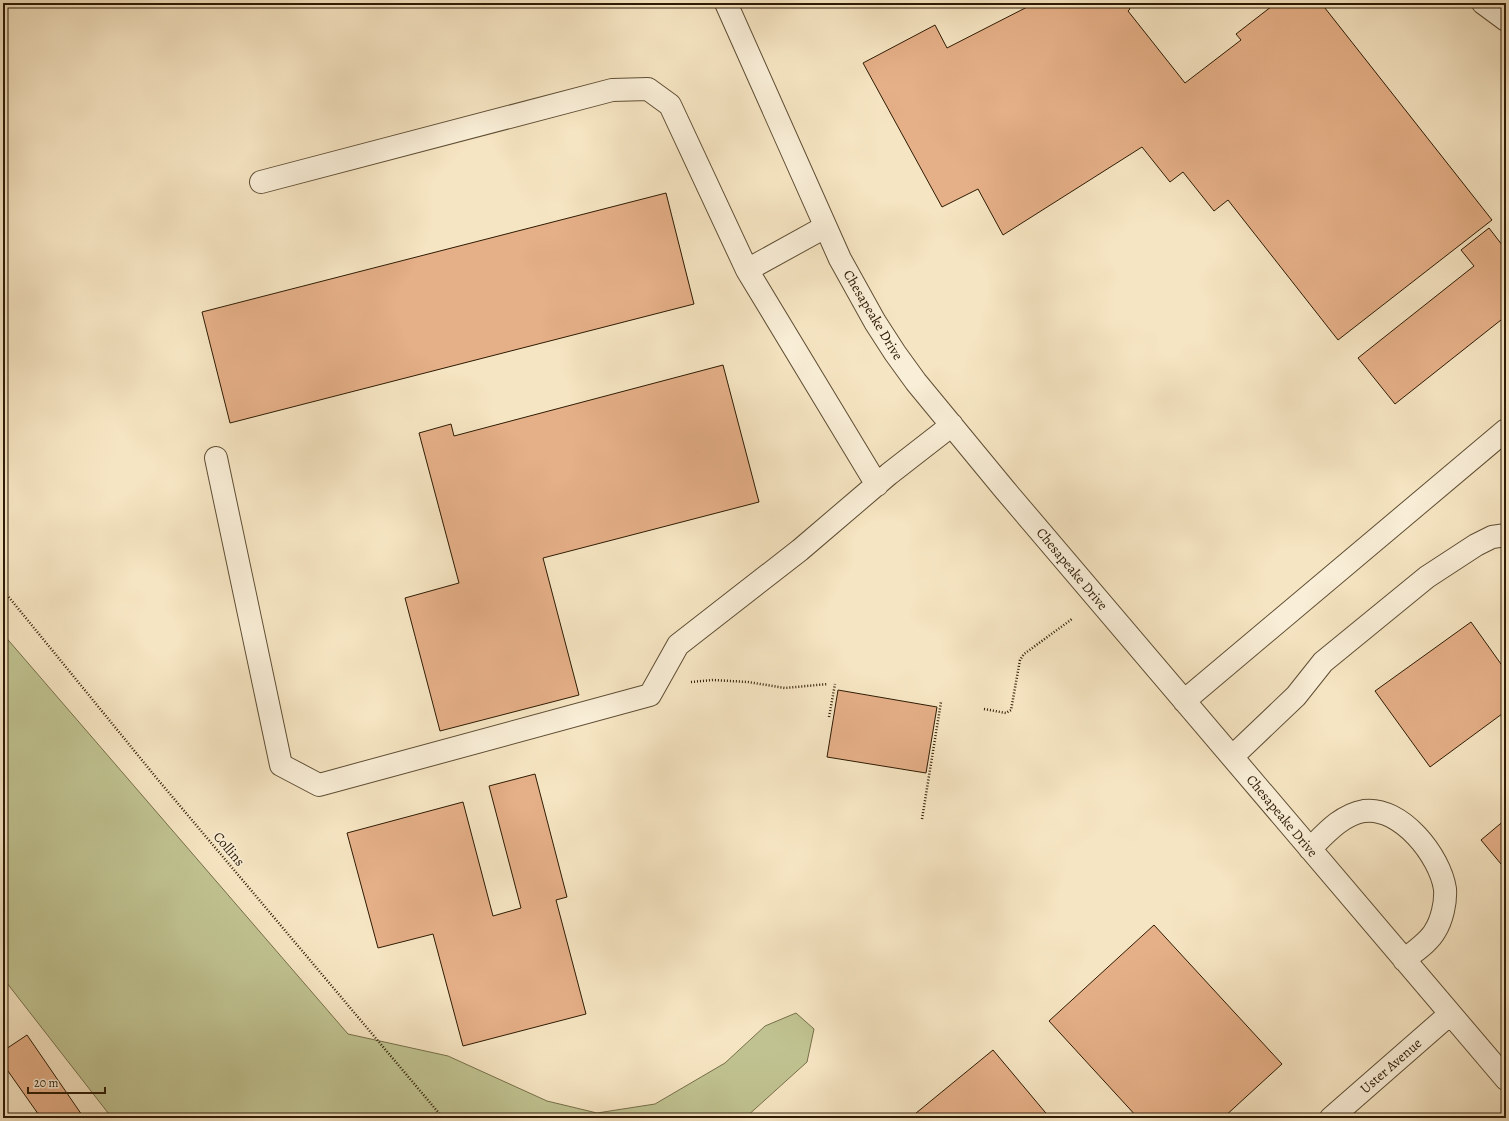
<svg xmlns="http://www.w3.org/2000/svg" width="1509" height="1121" font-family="Alegreya,serif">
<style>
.green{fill:#c0c391;stroke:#766f4a}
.building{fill:#e5af87;stroke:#2d1b04}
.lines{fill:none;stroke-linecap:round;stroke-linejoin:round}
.minor-casing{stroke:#5f4e34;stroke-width:24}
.path{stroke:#2d1b04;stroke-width:2.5;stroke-dasharray:1 2;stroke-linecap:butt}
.minor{stroke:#f9eed7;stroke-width:22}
.labels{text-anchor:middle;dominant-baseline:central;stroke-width:3;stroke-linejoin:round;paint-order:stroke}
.street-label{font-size:14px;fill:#2d1b04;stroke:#f9eed7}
</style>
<rect width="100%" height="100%" fill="#f6e5c2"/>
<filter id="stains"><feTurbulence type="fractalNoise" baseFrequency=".005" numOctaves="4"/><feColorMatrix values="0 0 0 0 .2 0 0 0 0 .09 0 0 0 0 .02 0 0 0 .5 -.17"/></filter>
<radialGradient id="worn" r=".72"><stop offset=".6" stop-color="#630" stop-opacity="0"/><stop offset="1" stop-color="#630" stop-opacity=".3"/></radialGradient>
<path class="green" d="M3,634L348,1034L448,1056L547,1101L597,1113L655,1104L725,1063L765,1026L796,1013L814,1029L807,1062L745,1118H112L3,978Z"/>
<path class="building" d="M1035,3H1127L1130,9L1128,11L1185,83L1241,40L1236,34L1276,3H1321L1492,220L1338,340L1228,200L1214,211L1183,172L1170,182L1142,147L1003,235L978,189L942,207L863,63L935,25L947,48Z
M666,193L694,304L230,423L202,312Z
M1489,228L1506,250V316L1395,404L1358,358L1474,266L1461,250Z
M723,365L759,502L543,558L579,695L440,731L405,598L459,583L419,433L451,424L454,436Z
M1471,622L1506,671V711L1430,767L1375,691Z
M838,690L937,707L926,773L827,757Z
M535,774L567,897L556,900L586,1014L463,1046L433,934L378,948L347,833L463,802L493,916L521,908L489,786Z
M1506,819V870L1481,840Z
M1154,925L1282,1064L1223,1118H1138L1049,1021Z
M27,1035L84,1118H41L3,1064V1051Z
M993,1050L1050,1118H910Z"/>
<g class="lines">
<defs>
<path id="minor" d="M726,3L840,259L875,322L895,353L916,382L1005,490L1506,1079
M1483,3L1506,20
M261,182L612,90L648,89L670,105L747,270L877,485
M747,270L825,227
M216,458L281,765L319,785L650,695L678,645L800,550L889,474L952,425
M1184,701L1506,430
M1232,757L1296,696L1323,662L1427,577L1476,545L1492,537L1506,535
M1310,849C1325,834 1341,815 1364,811C1401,806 1440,856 1445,889C1446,902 1442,920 1435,931C1429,942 1415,951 1404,960
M1331,1118L1450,1014"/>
</defs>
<use href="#minor" class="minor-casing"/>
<path class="path" d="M3,590L159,781L443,1118
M691,682L713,680L748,682L785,688L828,684
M984,709L1006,713L1011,710L1020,660L1024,654L1072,619
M829,717L835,684
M922,819L941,702"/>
<use href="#minor" class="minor"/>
</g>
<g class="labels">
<g class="street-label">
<text transform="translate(873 315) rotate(59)">Chesapeake Drive</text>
<text transform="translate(1072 569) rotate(50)">Chesapeake Drive</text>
<text transform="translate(1282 816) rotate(50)">Chesapeake Drive</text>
<text transform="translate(229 849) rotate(50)">Collins</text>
<text transform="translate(1391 1066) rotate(-41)">Uster Avenue</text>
</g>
</g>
<rect width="1509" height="1121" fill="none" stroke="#f6e5c2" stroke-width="16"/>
<rect x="4" y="4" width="1501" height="1113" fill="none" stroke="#2d1b04" stroke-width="2"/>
<rect x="8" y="8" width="1493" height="1105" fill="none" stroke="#2d1b04"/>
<path d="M28 1087v6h77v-6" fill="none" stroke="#2d1b04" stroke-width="2"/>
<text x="34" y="1087" font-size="12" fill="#2d1b04" stroke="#f9eed7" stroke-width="3" paint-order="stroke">20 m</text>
<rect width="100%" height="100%" filter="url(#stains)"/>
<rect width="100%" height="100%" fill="url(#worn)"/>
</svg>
